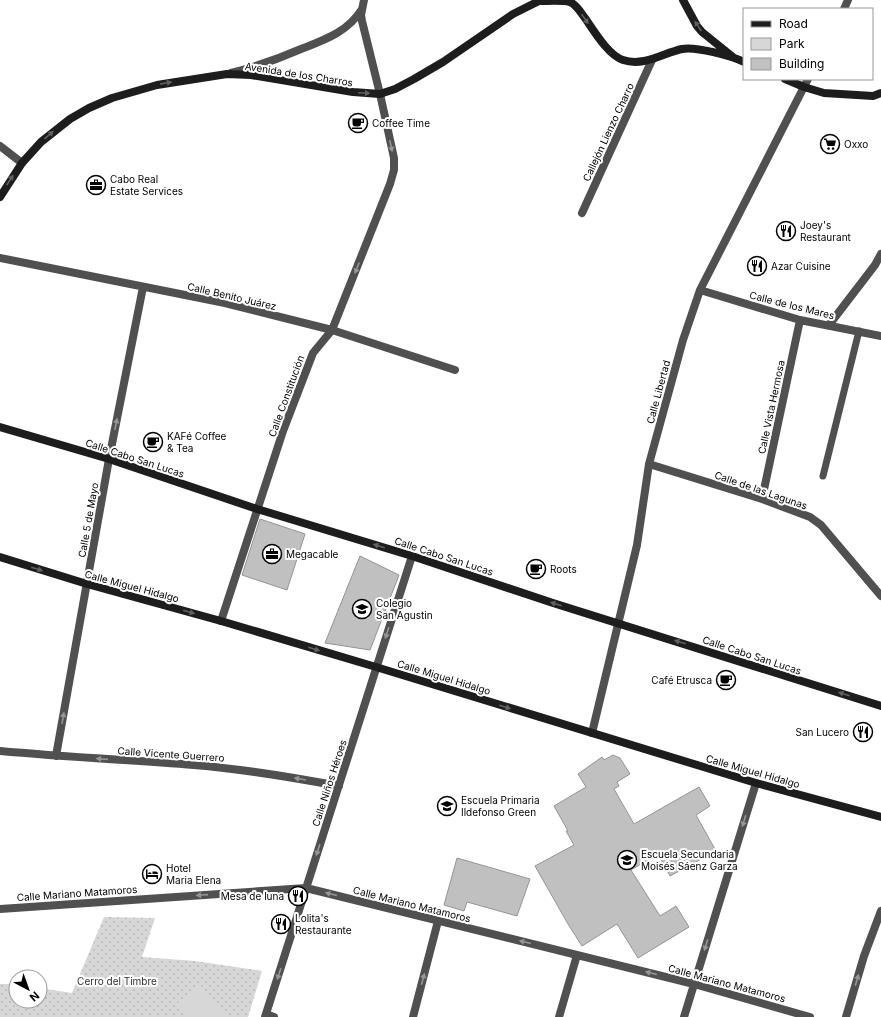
<svg xmlns="http://www.w3.org/2000/svg" width="881" height="1017" font-family="Inter,sans-serif">
<style>
.green{fill:url(#green-dots)}
.pitch{fill:#d7d7d7}
.building{fill:#c0c0c0;stroke:#949494}
.lines{fill:none;stroke-linecap:round;stroke-linejoin:round}
.lane{stroke:#505050;stroke-width:7}
.street{stroke:#505050;stroke-width:8}
.secondary{stroke:#1d1d1d;stroke-width:8}
.oneway{fill:#616161}
.oneway2{fill:#969696}
.labels{text-anchor:middle;dominant-baseline:central;stroke-width:4;stroke-linejoin:round;paint-order:stroke}
.street-label{font-size:10px;fill:#000;stroke:#fff}
.poi-label{font-size:10px;fill:#000;stroke:#fff;text-anchor:start}
.park-label{font-size:10px;fill:#2e2e2e;stroke:#fff}
</style>
<defs>
<pattern id="green-dots" width="8" height="8" patternUnits="userSpaceOnUse"><rect width="8" height="8" fill="#d7d7d7"/><path d="M2 2h.1M6 6h.1" fill="none" stroke="#b7b7b7" stroke-width="1.8" stroke-linecap="round"/></pattern>
</defs>
<rect width="100%" height="100%" fill="#fff"/>
<path class="green" d="M104,917L155,918L142,957L195,961L262,971L248,1017H0V984H16V1001H40V988L72,993Z"/>
<path class="pitch" d="M200,984L227,1017H190L178,1002Z"/>
<path class="building" d="M260,519L305,534L287,590L242,575Z
M360,556L399,575L370,650L325,643Z
M613,755L620,758L630,774L617,782L619,786L614,789L634,824L699,787L710,806L696,815L716,851L670,876L658,854L631,870L660,916L676,906L689,927L638,958L617,924L582,946L568,924L535,866L574,845L566,831H568L554,806L586,787L578,774L602,757L604,760Z
M457,858L530,879L517,916L467,902L464,911L444,905Z"/>
<g class="lines">
<path class="lane" d="M823,476L859,331"/>
<path class="street" d="M844,9L848,0
M231,73C255,67 278,59 301,49C324,40 348,32 362,9
M0,146L22,163
M582,213L652,60
M0,258L225,303L332,330L455,370
M700,290L800,320L881,336
M829,325L875,265L881,254
M649,464L762,499L810,517L821,525L881,596
M762,499L800,320
M221,621L283,431L313,353L332,330L390,184L394,170V158L380,94L362,21L361,15L364,0
M592,733L637,545L649,464L683,340L700,290L808,79
M0,751C65,757 130,760 194,765C243,769 291,777 339,786
M56,756L109,459L143,287
M0,909L306,888L694,984L810,1017
M266,1014L274,1017
M265,1017L412,556
M413,1017L438,921
M559,1017L577,955
M684,1017L756,783
M846,1017L864,956L881,911"/>
<path class="secondary" d="M683,0L697,26L702,32L733,57
M540,1C549,1 562,0 570,2C577,5 581,13 585,18C594,31 608,55 623,60C644,67 663,53 682,49C695,46 732,56 744,62
M785,79L804,87L824,93L873,96L881,93
M0,197L22,163L41,142L70,119L89,108L112,98L157,85L227,74L251,75L353,92L380,94L395,89L414,79L443,62L513,14L541,0
M0,427L109,459L257,509L412,556L553,603L881,706
M0,557L87,584L221,621L376,667L756,783L881,817"/>
</g>
<defs><path id="oneway-solid" d="M-6-.8H1V-3.2L6.5 0L1 3.2V.8H-6Z"/></defs>
<g class="oneway">
<use href="#oneway-solid" transform="translate(585 19) rotate(55)"/>
<use href="#oneway-solid" transform="translate(698 26) rotate(-124)"/>
<use href="#oneway-solid" transform="translate(166 83) rotate(-11)"/>
<use href="#oneway-solid" transform="translate(364 93) rotate(3)"/>
<use href="#oneway-solid" transform="translate(49 135) rotate(-41)"/>
<use href="#oneway-solid" transform="translate(10 180) rotate(-57)"/>
<use href="#oneway-solid" transform="translate(379 546) rotate(-163)"/>
<use href="#oneway-solid" transform="translate(37 569) rotate(17)"/>
<use href="#oneway-solid" transform="translate(556 604) rotate(-163)"/>
<use href="#oneway-solid" transform="translate(189 612) rotate(16)"/>
<use href="#oneway-solid" transform="translate(680 642) rotate(-162)"/>
<use href="#oneway-solid" transform="translate(314 649) rotate(17)"/>
<use href="#oneway-solid" transform="translate(844 694) rotate(-162)"/>
<use href="#oneway-solid" transform="translate(505 707) rotate(17)"/>
</g>
<g class="oneway2">
<use href="#oneway-solid" transform="translate(391 146) rotate(78)"/>
<use href="#oneway-solid" transform="translate(357 268) rotate(112)"/>
<use href="#oneway-solid" transform="translate(116 424) rotate(-79)"/>
<use href="#oneway-solid" transform="translate(387 633) rotate(108)"/>
<use href="#oneway-solid" transform="translate(63 718) rotate(-80)"/>
<use href="#oneway-solid" transform="translate(102 759) rotate(-176)"/>
<use href="#oneway-solid" transform="translate(300 779) rotate(-170)"/>
<use href="#oneway-solid" transform="translate(744 821) rotate(107)"/>
<use href="#oneway-solid" transform="translate(318 850) rotate(108)"/>
<use href="#oneway-solid" transform="translate(331 894) rotate(-166)"/>
<use href="#oneway-solid" transform="translate(202 895) rotate(176)"/>
<use href="#oneway-solid" transform="translate(525 942) rotate(-166)"/>
<use href="#oneway-solid" transform="translate(706 945) rotate(107)"/>
<use href="#oneway-solid" transform="translate(651 973) rotate(-166)"/>
<use href="#oneway-solid" transform="translate(279 974) rotate(108)"/>
<use href="#oneway-solid" transform="translate(423 979) rotate(-75)"/>
<use href="#oneway-solid" transform="translate(857 980) rotate(-73)"/>
</g>
<defs>
<symbol id="cafe-ring" viewBox="-11 -11 22 22"><circle r="9.5" fill="#fff" stroke="#000" stroke-width="1.5"/><path d="M-5.5-4.5H6V0H3Q3 3.5 0 3.5H-2.5Q-5.5 3.5-5.5 0ZM3-3.2v2h1.7v-2ZM-6 4.5H4V6H-6Z" fill="#000"/></symbol>
<symbol id="supermarket-ring" viewBox="-11 -11 22 22"><circle r="9.5" fill="#fff" stroke="#000" stroke-width="1.5"/><path d="M-6-5.5h2.5l.6 2H6L4.5 2H-2.5L-4.4-4H-6ZM-1.5 3.2a1.3 1.3 0 1 0 .1 0ZM3 3.2a1.3 1.3 0 1 0 .1 0Z" fill="#000"/></symbol>
<symbol id="office-ring" viewBox="-11 -11 22 22"><circle r="9.5" fill="#fff" stroke="#000" stroke-width="1.5"/><path d="M-6-3h4V-5.5h4V-3h4V5H-6ZM-1-4.5V-3h2v-1.5ZM-6 0V1H6V0Z" fill="#000"/></symbol>
<symbol id="restaurant-ring" viewBox="-11 -11 22 22"><circle r="9.5" fill="#fff" stroke="#000" stroke-width="1.5"/><path d="M-5-6h1v4h1v-4h1v4h1v-4h1v5L-1.5 .5V6h-2V.5L-5-1ZM5-6V6H3V1.5H1.5Q1.5-4 5-6Z" fill="#000"/></symbol>
<symbol id="school-ring" viewBox="-11 -11 22 22"><circle r="9.5" fill="#fff" stroke="#000" stroke-width="1.5"/><path d="M0-5L7-2L0 1L-7-2ZM-4 1L0 2.5L4 1V4Q0 6-4 4Z" fill="#000"/></symbol>
<symbol id="hotel-ring" viewBox="-11 -11 22 22"><circle r="9.5" fill="#fff" stroke="#000" stroke-width="1.5"/><path d="M-6-4.5h1.5V1H6V5H4.5V3h-9V5H-6ZM-4 0a1.8 1.8 0 1 1 3.6 0ZM.5 0V-2.5h3Q6-2.5 6 0Z" fill="#000"/></symbol>
</defs>
<g fill-rule="evenodd">
<use href="#cafe-ring" x="347" y="112" width="22" height="22"/>
<use href="#supermarket-ring" x="819" y="133" width="22" height="22"/>
<use href="#office-ring" x="85" y="174" width="22" height="22"/>
<use href="#restaurant-ring" x="775" y="220" width="22" height="22"/>
<use href="#restaurant-ring" x="746" y="255" width="22" height="22"/>
<use href="#cafe-ring" x="142" y="431" width="22" height="22"/>
<use href="#office-ring" x="261" y="543" width="22" height="22"/>
<use href="#cafe-ring" x="525" y="558" width="22" height="22"/>
<use href="#school-ring" x="351" y="598" width="22" height="22"/>
<use href="#cafe-ring" x="715" y="669" width="22" height="22"/>
<use href="#restaurant-ring" x="852" y="721" width="22" height="22"/>
<use href="#school-ring" x="436" y="795" width="22" height="22"/>
<use href="#school-ring" x="616" y="849" width="22" height="22"/>
<use href="#hotel-ring" x="141" y="863" width="22" height="22"/>
<use href="#restaurant-ring" x="287" y="885" width="22" height="22"/>
<use href="#restaurant-ring" x="270" y="913" width="22" height="22"/>
</g>
<g class="labels">
<g class="street-label">
<text transform="translate(299 74) rotate(9)">Avenida de los Charros</text>
<text transform="translate(608 132) rotate(-65)">Callejón Lienzo Charro</text>
<text transform="translate(232 296) rotate(13)">Calle Benito Juárez</text>
<text transform="translate(792 305) rotate(14)">Calle de los Mares</text>
<text transform="translate(658 392) rotate(-75)">Calle Libertad</text>
<text transform="translate(286 396) rotate(-70)">Calle Constitución</text>
<text transform="translate(771 407) rotate(-78)">Calle Vista Hermosa</text>
<text transform="translate(135 458) rotate(18)">Calle Cabo San Lucas</text>
<text transform="translate(761 490) rotate(19)">Calle de las Lagunas</text>
<text transform="translate(88 520) rotate(-80)">Calle 5 de Mayo</text>
<text transform="translate(444 556) rotate(18)">Calle Cabo San Lucas</text>
<text transform="translate(132 586) rotate(15)">Calle Miguel Hidalgo</text>
<text transform="translate(752 655) rotate(18)">Calle Cabo San Lucas</text>
<text transform="translate(444 677) rotate(17)">Calle Miguel Hidalgo</text>
<text transform="translate(171 754) rotate(4)">Calle Vicente Guerrero</text>
<text transform="translate(753 771) rotate(16)">Calle Miguel Hidalgo</text>
<text transform="translate(329 783) rotate(-72)">Calle Niños Héroes</text>
<text transform="translate(77 893) rotate(-4)">Calle Mariano Matamoros</text>
<text transform="translate(412 904) rotate(14)">Calle Mariano Matamoros</text>
<text transform="translate(727 983) rotate(15)">Calle Mariano Matamoros</text>
</g>
<g class="poi-label">
<text x="372" y="123">Coffee Time</text>
<text x="844" y="144">Oxxo</text>
<text x="110" y="179">Cabo Real<tspan x="110" dy="12">Estate Services</tspan></text>
<text x="800" y="225">Joey's<tspan x="800" dy="12">Restaurant</tspan></text>
<text x="771" y="266">Azar Cuisine</text>
<text x="167" y="436">KAFé Coffee<tspan x="167" dy="12">&amp; Tea</tspan></text>
<text x="286" y="554">Megacable</text>
<text x="550" y="569">Roots</text>
<text x="376" y="603">Colegio<tspan x="376" dy="12">San Agustin</tspan></text>
<text x="712" y="680" text-anchor="end">Café Etrusca</text>
<text x="849" y="732" text-anchor="end">San Lucero</text>
<text x="461" y="800">Escuela Primaria<tspan x="461" dy="12">Ildefonso Green</tspan></text>
<text x="641" y="854">Escuela Secundaria<tspan x="641" dy="12">Moisés Sáenz Garza</tspan></text>
<text x="166" y="868">Hotel<tspan x="166" dy="12">Maria Elena</tspan></text>
<text x="284" y="896" text-anchor="end">Mesa de luna</text>
<text x="295" y="918">Lolita's<tspan x="295" dy="12">Restaurante</tspan></text>
</g>
<g class="park-label">
<text x="117" y="981">Cerro del Timbre</text>
</g>
</g>
<rect x="743" y="8" width="130" height="72" fill="#ffffff" stroke="#999999"/>
<rect x="751" y="21" width="20" height="6" fill="#1d1d1d" stroke="#999999"/>
<text x="779" y="28" font-size="12" fill="#000000">Road</text>
<rect x="751" y="38" width="20" height="12" fill="#d7d7d7" stroke="#999999"/>
<text x="779" y="48" font-size="12" fill="#000000">Park</text>
<rect x="751" y="58" width="20" height="12" fill="#c0c0c0" stroke="#999999"/>
<text x="779" y="68" font-size="12" fill="#000000">Building</text>
<g transform="translate(28 989) rotate(139)"><circle r="19" fill="#ffffff" stroke="#999999"/>
<path d="M0-3L7 15L0 10L-7 15Z" fill="#000000"/>
<text y="-6" font-size="11" font-weight="bold" text-anchor="middle" fill="#000000">N</text>
</g>
</svg>
